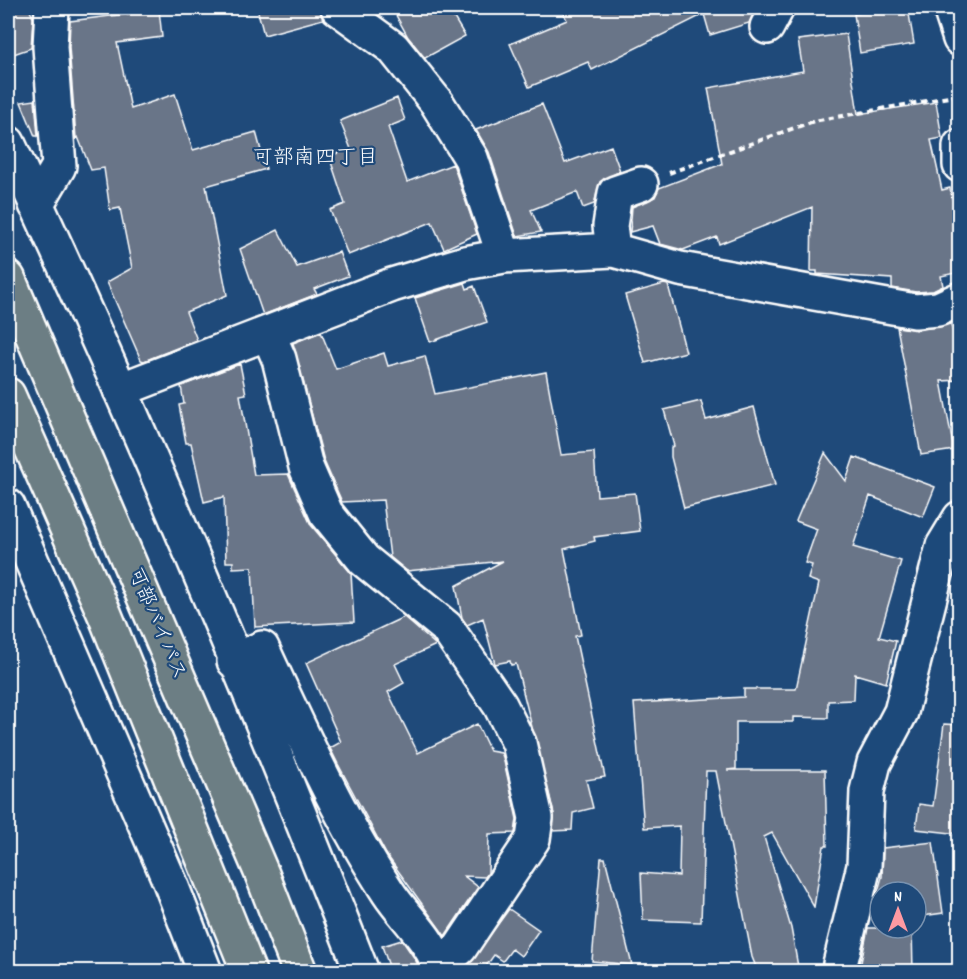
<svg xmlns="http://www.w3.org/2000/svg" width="967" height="979" font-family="Dekko,'Klee One',sans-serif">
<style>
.building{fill:#697488;stroke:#fff;stroke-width:1.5}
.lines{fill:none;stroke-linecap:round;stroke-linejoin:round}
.minor-casing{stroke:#fff;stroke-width:38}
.highway-casing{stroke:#fff;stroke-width:38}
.path{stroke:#fff;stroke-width:4;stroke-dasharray:6 4.5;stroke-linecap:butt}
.minor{stroke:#1f4a7a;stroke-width:33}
.highway{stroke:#6c7e84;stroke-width:33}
.labels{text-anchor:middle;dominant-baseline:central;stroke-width:4.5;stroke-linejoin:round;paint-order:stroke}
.street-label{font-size:20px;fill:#fff;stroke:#1f4a7a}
.neighbourhood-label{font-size:21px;fill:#fff;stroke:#1f4a7a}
</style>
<rect width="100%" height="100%" fill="#1f4a7a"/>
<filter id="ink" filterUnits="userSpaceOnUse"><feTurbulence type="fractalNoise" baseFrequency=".0167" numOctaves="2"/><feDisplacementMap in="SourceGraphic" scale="12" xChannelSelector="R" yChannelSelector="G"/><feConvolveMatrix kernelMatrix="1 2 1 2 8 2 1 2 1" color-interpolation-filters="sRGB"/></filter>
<g filter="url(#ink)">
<path class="building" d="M8,8H29L33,18L31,48L8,56Z
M257,8H320L323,19L264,35Z
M392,8H448L465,36L425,58L408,37Z
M561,8H756L749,23L710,35L704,14L592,70L588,62L529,87L510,44L567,20Z
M908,8L914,44L860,53L854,14Z
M159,10L162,37L117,43L131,109L175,94L193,150L256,132L266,169L206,186L227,295L186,312L197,340L144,361L141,360L107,282L132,268L120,208L110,210L104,168L91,170L78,137L76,138L69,47L70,21Z
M846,34L858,114L936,102L942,138L931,140L942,190L950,188L960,233V272L941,276L943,286L933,291L916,292L892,288V279L817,274V271H811L812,207L719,244L717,237L683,250L660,244L653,226L630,232L632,207L655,197L659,188L722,164L708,88L803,71L798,40Z
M397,98L405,120L388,127L407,182L453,164L477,234L444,249L432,222L348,255L330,210L345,204L329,156L351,149L340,121Z
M35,100L38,136H35L21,102Z
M542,104L565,163L611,146L620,171L600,182L594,204L583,208L577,192L531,210L541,232L517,236L489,152L476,130Z
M278,230L297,267L339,252L348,276L314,289L317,294L263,315L240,249Z
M465,283L467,289L474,286L487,322L430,342L415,298Z
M664,284L668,285L686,352L645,363L625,295Z
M951,324L954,336H960V380L941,381L954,450L921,455L897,327L917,330Z
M321,332L336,369L384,353L388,366L425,356L435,394L546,372L561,455L594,452L597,496L635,493L640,531L594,537L595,541L564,549L581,635L575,636L605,777L586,780L593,808L573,813L572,830L553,831L554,814L516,664L511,665L510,661L495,664L483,618L467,625L462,618L456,586L503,561L407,571L390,557L383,500L342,502L324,461L293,343Z
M240,364L246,394L240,395L254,475L288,474L311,525L351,573L354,622L255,627L252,567L233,568V562H226L224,497L204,502L191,443H186L179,405L184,404L181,386Z
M701,401L706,420L754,407L775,485L684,508L671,457V447L674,446L664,410Z
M825,453L846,481L854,457L935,487L923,517L870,496L853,547L901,561L879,637L896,641L886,683L855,674L854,700L828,701V718L793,717V722H736V769L727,770H825L827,846H824L814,907L772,833L764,837L791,928L799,972H758L752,957L716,771H706L701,922L643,920L641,873L679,876L680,826L644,828L634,703L744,697V689H796L819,583L808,579L812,565L805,563L817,529L796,521Z
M404,617L436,645L395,664L404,683L388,692L418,753L477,724L490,751L501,753L503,757L517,819L515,833L489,834L488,873L485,877L464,876L478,887L445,936L386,854L338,764L330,748L341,742L306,663Z
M944,724L960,725V834L916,829L919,804L933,806Z
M933,842L943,913L916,917V892H880V928H912L913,972H859L868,928H877L874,905L882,877L883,848Z
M601,858H605L632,965L592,961Z
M509,909L539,930L521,956L512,949L503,961L494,955L482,972H475L467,966Z
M402,940L415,959L421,972H391L382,946Z"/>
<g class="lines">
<defs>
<path id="minor" d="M338,8L393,48L437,103L471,158L504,256
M950,8L960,39
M767,27L777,8
M8,143C135,414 253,693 362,972
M960,146V165
M36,205L59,166L50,47L52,8
M613,250L610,226L615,193L641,184
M268,333L279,359L306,467L326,513L364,560L446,627L500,705L519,743L536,818L533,839L460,948L440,966
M120,390L392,285L465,263L504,256L613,250L680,269L915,311L938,309L960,299
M8,506L170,882L205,972
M234,661L262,648C300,730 339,817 388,892C405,918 433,941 441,972
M840,972V964L864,866L867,791L874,763L901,712L943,546L960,518"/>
<path id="highway" d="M8,278L262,874L300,972
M8,395L105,615L249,972"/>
</defs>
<use href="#minor" class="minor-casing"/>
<use href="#highway" class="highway-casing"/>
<path class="path" d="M669,173L814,121L960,95"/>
<use href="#minor" class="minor"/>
<use href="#highway" class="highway"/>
</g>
</g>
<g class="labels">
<g class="street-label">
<text transform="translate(156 624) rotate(67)">可部バイパス</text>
</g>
<g class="neighbourhood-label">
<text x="315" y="159">可部南四丁目</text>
</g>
</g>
<rect width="967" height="979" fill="none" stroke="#1f4a7a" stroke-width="30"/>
<rect x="15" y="15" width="937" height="949" fill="none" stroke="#fff" stroke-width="2" filter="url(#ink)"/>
<g transform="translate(898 910)"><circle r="28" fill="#1f4a7a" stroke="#7992af" stroke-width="1.5"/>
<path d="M0-4.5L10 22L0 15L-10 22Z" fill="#ff9aa2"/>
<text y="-9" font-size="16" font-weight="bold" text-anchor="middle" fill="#ffffff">N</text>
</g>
</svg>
